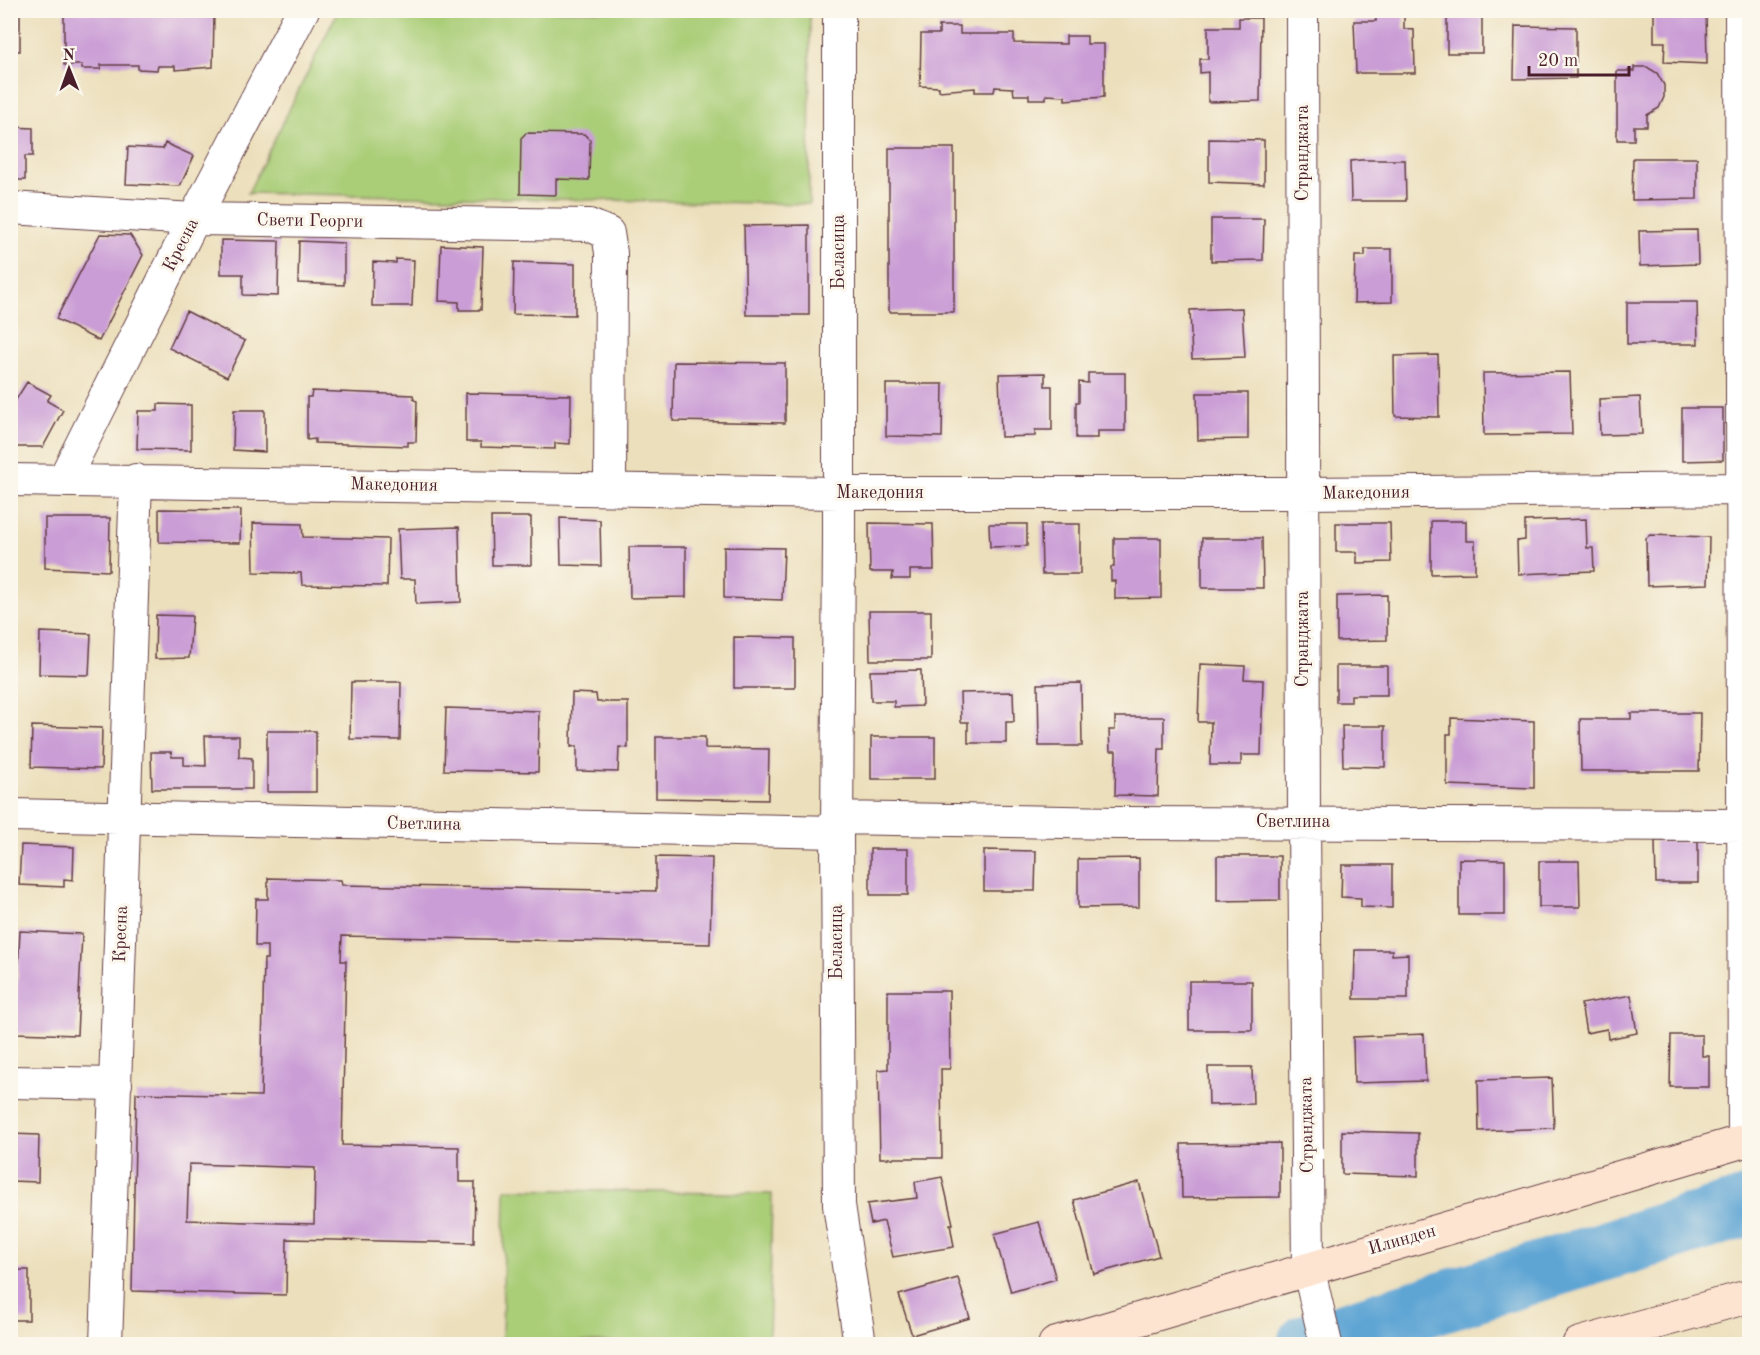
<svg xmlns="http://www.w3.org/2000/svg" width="1760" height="1355" font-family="'Old Standard TT',serif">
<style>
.green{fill:#aace78;stroke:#7a7652;stroke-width:1.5}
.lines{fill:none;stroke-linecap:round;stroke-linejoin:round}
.river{stroke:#5ea5d4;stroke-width:60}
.building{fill:#ca9dd6;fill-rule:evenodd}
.street-casing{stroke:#623c41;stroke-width:34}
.secondary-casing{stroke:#623c41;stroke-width:35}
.street{stroke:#fff;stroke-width:32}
.secondary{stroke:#fde4d1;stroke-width:33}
.labels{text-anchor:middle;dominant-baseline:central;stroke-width:6;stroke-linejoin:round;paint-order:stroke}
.street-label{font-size:18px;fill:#4a1f2b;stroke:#fbf7ec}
</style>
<rect width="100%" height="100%" fill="#fbf7ec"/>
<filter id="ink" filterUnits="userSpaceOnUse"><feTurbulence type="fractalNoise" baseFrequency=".0167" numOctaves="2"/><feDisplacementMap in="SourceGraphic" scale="12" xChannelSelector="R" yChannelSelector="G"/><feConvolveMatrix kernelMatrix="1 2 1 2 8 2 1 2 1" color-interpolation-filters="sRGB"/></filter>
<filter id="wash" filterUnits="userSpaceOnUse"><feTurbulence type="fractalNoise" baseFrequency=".008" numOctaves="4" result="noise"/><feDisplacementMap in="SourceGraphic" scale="24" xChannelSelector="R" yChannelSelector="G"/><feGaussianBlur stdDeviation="1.35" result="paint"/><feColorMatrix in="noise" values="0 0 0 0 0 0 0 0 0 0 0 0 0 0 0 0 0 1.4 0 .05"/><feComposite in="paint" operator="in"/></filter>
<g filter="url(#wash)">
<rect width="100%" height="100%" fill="#ecdfbc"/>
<path class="green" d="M338,11H810L809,204L248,193Z
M505,1189L772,1194L769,1344L502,1341Z"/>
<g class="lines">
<path class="river" d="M1307,1344L1750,1206"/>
</g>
<g id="blocks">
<path class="building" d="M10,10H20V51H10Z
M196,10V13L214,14L213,67L175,70V66H158L157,70L138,69V65H101V69H82V65H64V12Z
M1447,10H1482V53H1447Z
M1654,10H1706L1707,64L1664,62L1665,42H1654Z
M1376,13H1404V29L1414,30L1415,73H1356L1354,21H1376Z
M1239,18H1261L1260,101L1208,102V72L1200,73V59H1208V27H1239Z
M939,26H960V34H1014V43L1066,44V36H1087V44H1104V97L1065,100V96L1046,95V99H1029V95H1014L1013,88L995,87L994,92H975V88L939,91V87L920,86L921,34H939Z
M1515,26L1576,27V78L1514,79Z
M1634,67H1647L1657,73L1664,85V97L1659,108L1647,115V126H1634V140H1617V71H1634Z
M10,127L33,128V156H25V180H10Z
M526,133L584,134L590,140L589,180L556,179V195L520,194L521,138Z
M1209,139L1264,140V184L1209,182Z
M165,143L194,156L180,186L126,184L128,147L163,149Z
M889,148H954V312H889Z
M1633,158H1697V199L1632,200Z
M1361,160H1405L1406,201H1351L1350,161Z
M1211,219H1264L1263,260L1211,261Z
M809,225V315H746L744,226Z
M10,229H18L16,288H10Z
M1697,230L1698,264L1640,266L1639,231Z
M100,234L130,235L143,255L99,341L56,319Z
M221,240L279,241L278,296L243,295V274H221Z
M299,241L344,243V285L298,283Z
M441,245L483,247L481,310H459V302L439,301Z
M1365,249H1392V302L1354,303L1355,256H1365Z
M396,259L414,260L412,306H372L373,262L396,263Z
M514,262L575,264V315L513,314Z
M1627,302H1697L1698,344H1627Z
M1242,308L1245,357L1192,359L1190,310Z
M186,311L245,341L227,377L169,348Z
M1438,355L1439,417L1395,416L1394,356Z
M674,362L785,363V423L673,421Z
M1570,372L1572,434L1484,435L1483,373Z
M1045,373V386H1052V430H1035V436L1001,437L999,374Z
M1088,373H1125V431H1097V438H1076V402H1079V382L1088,383Z
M27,382L51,395L47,401L63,410L43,447H10V409Z
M886,384H943L942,437L886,436Z
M312,391L413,395L414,400L417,401L416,442H408V446L315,443V439L307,440V397H311Z
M466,393L571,395L570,444L555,443V449L481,447V442H466Z
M1197,393H1248V439L1198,440Z
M1640,397L1642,434L1600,435L1599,399Z
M158,404L191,405V450L137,449L138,411H158Z
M1682,408H1723V460L1682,461Z
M234,410H265V452L233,450Z
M159,509L241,510L240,543L159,542Z
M491,517H531V565H492Z
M45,518H110L109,571L45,568Z
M560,518L600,520L601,566L561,565Z
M1586,519L1587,548H1593L1594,571L1518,574L1517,541L1525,540V521Z
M1431,521H1466V541H1475V573L1431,574Z
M253,523L302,524L303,537L388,539L387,586L302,585L301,573L254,572Z
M869,523L933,524L934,570H910V579H892L893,572H870Z
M1336,523H1390L1391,562L1357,563V552H1336Z
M989,524H1027V546L990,547Z
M1041,524H1080V574H1042Z
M459,527L461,602L416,604L415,579H400L398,529Z
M1650,535L1709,537L1708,584L1647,586L1646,538Z
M1114,538H1161V598L1115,599V581H1111V567H1114Z
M1202,538H1262L1263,588H1202Z
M629,547H686V597L630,598Z
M724,547L784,548L782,600L724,598Z
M1387,595V640L1337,641V596Z
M869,611H931V660H870Z
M156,615L192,616L189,658L155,659Z
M40,632L91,634L89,675L39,674Z
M734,637L795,638V688H734Z
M1200,664L1245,666L1244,679L1263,680L1261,755H1241V765H1210L1211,722H1198Z
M1336,666H1387V695H1351V702H1336Z
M921,670L922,706L894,707V701H871L870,671Z
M351,682H401L400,740L350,739Z
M1081,683L1082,746H1039L1038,684Z
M1013,692L1014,722H1006V743H968V722H961L960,693Z
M572,693L596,694L597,702H628V748L619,747L618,772L577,771V746L571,747Z
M446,708L539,711L538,772L444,770Z
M1631,713H1700L1699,771H1581L1580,719H1631Z
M1115,717H1164V749H1159L1158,796L1115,795L1116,751H1110L1109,730H1115Z
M1451,718L1534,721V788L1447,785V734H1451Z
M32,726L102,728L101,769L31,767Z
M1342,726H1385V767L1343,766Z
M267,731H316V792H267Z
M205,736H239V757L252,758V789H152L151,752H171L172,757H184V765L206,766Z
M656,737H705V748L769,749L768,800L656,798Z
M871,737H935V779H871Z
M1655,841H1698V883H1656Z
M21,845L74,847L73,880L64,879V887L19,885Z
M870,849H908V895H870Z
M984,850L1036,851L1035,891H984Z
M1217,856H1280V900L1217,901Z
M656,857L712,858L710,944L342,936L341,961H346L342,1145L459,1147V1182H475L474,1243L287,1239L286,1295L132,1291L136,1093L261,1096L264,959H267V946H255L256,899H268V878L341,880L342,885L656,891ZM189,1164L315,1168L314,1224L187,1220Z
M1139,858V907L1078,908V859Z
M1459,859L1505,860V915H1459Z
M1539,861H1579L1580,907H1539Z
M1342,865H1392V908L1361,907V898L1341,897Z
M20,931L82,934L77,1035L15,1033Z
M1355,950H1392V955L1408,954V999H1354Z
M1189,981H1252V1030H1189Z
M888,991H949L950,1069H941L942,1158H880L878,1070L888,1069Z
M1631,995L1637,1033L1608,1039L1607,1029L1586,1033L1581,1004Z
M1424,1034L1426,1081L1354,1083L1353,1037Z
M1671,1035H1702V1056H1709V1087H1670Z
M1208,1067H1252L1253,1104L1209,1105Z
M1552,1078L1554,1128L1479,1131L1478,1080Z
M1342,1131L1418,1133V1176L1342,1174Z
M10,1134L39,1135L38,1182L10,1181Z
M1280,1143V1197L1182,1198L1181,1144Z
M942,1177L953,1224H950L954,1247L893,1257L884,1221L871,1224L867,1204L917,1198L915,1182Z
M1139,1182L1159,1256L1094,1274L1074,1200Z
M1039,1222L1056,1279L1011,1292L994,1234Z
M10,1270H29V1320H10Z
M958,1278L970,1318L912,1335L899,1295Z"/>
</g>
</g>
<g filter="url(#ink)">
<use href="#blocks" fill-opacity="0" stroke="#623c41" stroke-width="1.5"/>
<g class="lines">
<defs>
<path id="street" d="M839,10V538L837,832L839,1205L860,1344
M1302,10L1304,822L1308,1267L1326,1344
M1741,10L1744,1140
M10,208L194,219L589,225L608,233L611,253L610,489
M10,480L839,493H1303L1750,489
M63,481L194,219L303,10
M10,815L837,832
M837,818L1117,823L1750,825
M10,1082L116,1084
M106,1344L136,480"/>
<path id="secondary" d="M1055,1344L1750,1139
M1579,1344L1750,1296"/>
</defs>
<use href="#street" class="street-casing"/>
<use href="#secondary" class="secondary-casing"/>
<use href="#street" class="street"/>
<use href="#secondary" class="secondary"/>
</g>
</g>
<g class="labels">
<g class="street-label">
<text transform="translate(1303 153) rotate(-90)">Странджата</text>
<text transform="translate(310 221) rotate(1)">Свети Георги</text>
<text transform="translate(181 245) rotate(-63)">Кресна</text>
<text transform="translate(839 252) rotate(-90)">Беласица</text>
<text transform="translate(394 485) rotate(1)">Македония</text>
<text x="880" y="493">Македония</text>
<text transform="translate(1366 493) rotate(-1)">Македония</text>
<text transform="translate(1303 639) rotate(-90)">Странджата</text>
<text x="1293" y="822">Светлина</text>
<text transform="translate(424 824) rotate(1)">Светлина</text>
<text transform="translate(121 934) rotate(-88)">Кресна</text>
<text transform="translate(837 942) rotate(-90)">Беласица</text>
<text transform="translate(1307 1125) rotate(-91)">Странджата</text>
<text transform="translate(1402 1240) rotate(-16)">Илинден</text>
</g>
</g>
<rect width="1760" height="1355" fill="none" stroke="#fbf7ec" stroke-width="36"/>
<g transform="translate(69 69) rotate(359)" stroke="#fbf7ec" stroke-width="4.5" paint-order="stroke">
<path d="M0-4.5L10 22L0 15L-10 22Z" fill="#4a1f2b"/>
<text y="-9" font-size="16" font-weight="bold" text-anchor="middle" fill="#4a1f2b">N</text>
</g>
<path d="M1529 66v9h100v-9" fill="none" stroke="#4a1f2b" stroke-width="3"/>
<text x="1538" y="66" font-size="18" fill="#4a1f2b" stroke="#fbf7ec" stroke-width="4.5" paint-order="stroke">20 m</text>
</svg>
